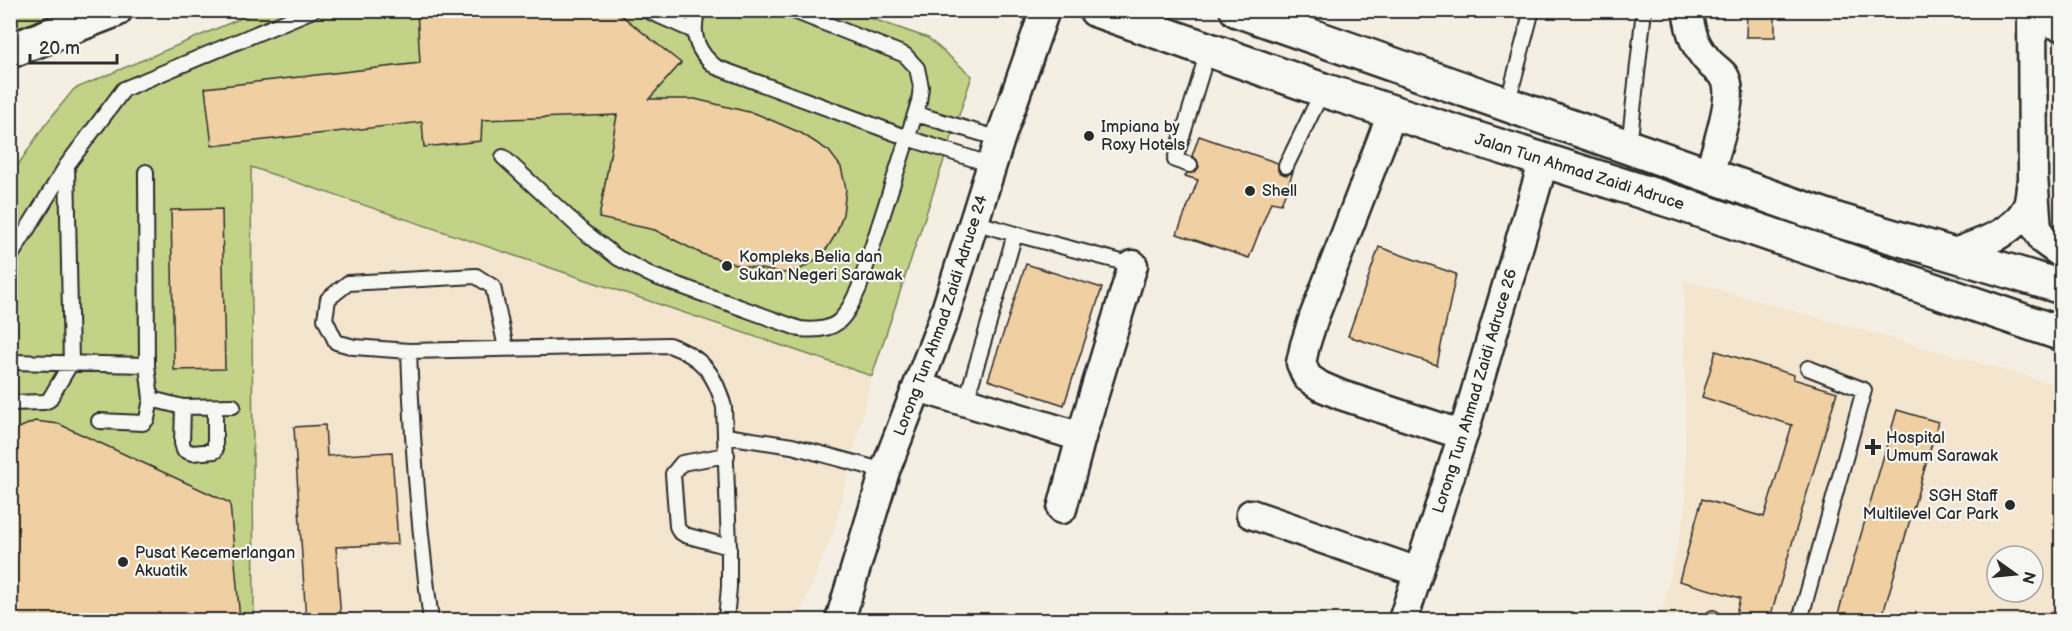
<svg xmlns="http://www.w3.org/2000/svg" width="2072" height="631" font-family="'Balsamiq Sans',sans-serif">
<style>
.built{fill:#f4e5cf;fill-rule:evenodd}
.green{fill:#c2d387;stroke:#767f59;stroke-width:1.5}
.building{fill:#f0cfa2;stroke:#2b2b2b;stroke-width:1.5}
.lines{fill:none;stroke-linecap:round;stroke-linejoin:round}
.service-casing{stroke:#2b2b2b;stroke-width:18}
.minor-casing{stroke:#2b2b2b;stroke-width:33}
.primary-casing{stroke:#2b2b2b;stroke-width:38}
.service{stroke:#f6f6f2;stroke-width:14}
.minor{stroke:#f6f6f2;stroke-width:28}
.primary{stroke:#f6f6f2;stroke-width:33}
.poi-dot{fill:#2b2b2b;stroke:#f6f6f2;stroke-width:2}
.labels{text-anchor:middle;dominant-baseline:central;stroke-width:4.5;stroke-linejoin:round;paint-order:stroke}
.poi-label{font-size:16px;fill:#2b2b2b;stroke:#f6f6f2;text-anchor:start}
.street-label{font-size:16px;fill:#2b2b2b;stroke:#f6f6f2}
</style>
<rect width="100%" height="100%" fill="#f5eee2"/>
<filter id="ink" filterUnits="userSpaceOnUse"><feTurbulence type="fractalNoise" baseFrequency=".0167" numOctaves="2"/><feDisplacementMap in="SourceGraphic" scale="12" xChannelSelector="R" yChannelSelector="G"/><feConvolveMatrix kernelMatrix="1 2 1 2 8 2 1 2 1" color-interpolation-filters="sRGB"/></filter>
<g filter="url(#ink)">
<path class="built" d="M251,167L872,376L834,530L802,608L792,620H254Z
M1684,280L2061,386V620H1660L1686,509ZM1997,556H2033V592H1997Z"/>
<path class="green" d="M21,11V10L61,11L11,31V21Z
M258,11H850L928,38L972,76L872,376L251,167L254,620H11L10,177L44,126L74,89Z"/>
<path class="building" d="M417,10H610L622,16L681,63L649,99H695L757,114L801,133L829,151L841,167L846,189L843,214L837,232L828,247L813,262L799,270L784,273L737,265L702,254L655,230L599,218L617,115L482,120L481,141L424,147L422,122L212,146L205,88L420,63Z
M1747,10H1775V37H1746Z
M1199,136L1278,163V171L1283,174L1287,175L1293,172L1281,204L1271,202L1249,258L1177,234L1198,180L1185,176L1187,173L1195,172L1199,167L1197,160L1192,156Z
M222,209L225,369L174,370L171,210Z
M1379,247L1456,274L1437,365L1348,336Z
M1026,264L1102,288L1064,405L988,380Z
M1716,351L1794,375L1793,379L1837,392L1769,621H1734L1740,598L1679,581L1702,499L1764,517L1792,425L1702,397Z
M1897,410L1938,422L1881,621H1836Z
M35,421L59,424L230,503L240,621H10V432Z
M325,425L327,456L392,452L398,544L336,547L341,621H306L294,427Z"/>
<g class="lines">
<defs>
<path id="service" d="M646,10L694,31
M698,10C690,34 697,52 716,67L908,138L992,165
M1507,105L1532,10
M916,114L1000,139
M1629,147L1644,10
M503,157L582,230L618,258L653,276L800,329C838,333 844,320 859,288L919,102L921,87L917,68L905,55L791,10
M1190,165L1175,160L1208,51
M1286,166L1323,90
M974,222L1015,234
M10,257L67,165L124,89L313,10
M409,351L354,347L336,342L325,319L328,299L348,283L476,276L493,287L506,348
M10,362L147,365L146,172
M147,365L151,399L183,407L233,406
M966,401L1015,234L1133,265
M10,403L44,402L49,400L71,363L67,165
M183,407L182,443L184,450L192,453L215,451V407
M99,421L143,423L147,419L151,399
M726,436L792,446L885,471
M727,455L682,463L673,474L677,526L679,531L685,535L729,547
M431,620C419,531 412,441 409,351L669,345C702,357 715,373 724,407L729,547V587L726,620
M1713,620V618
M1800,620L1864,390L1808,368"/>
<g id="minor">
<path d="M1687,10C1691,34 1694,46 1711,64C1715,68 1721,72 1724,76C1737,94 1714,154 1709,175"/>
<path d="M2032,10L2033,176L2037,229L2044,241L2062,254"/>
<path d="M2033,18L2062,26"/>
<path d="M1393,111L1314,317L1305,345L1301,363L1307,377L1320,386L1341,395L1463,435"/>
<path d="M1951,254C1977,244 2011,236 2026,209C2030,203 2030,193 2031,187"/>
<path d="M918,387L1081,437"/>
<path d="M1062,509L1081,437L1133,265"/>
<path d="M1251,514L1418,572"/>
<path id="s1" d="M840,620L885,471L942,323L1000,139L1045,10"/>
<path id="s2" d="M1403,620L1463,435L1544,160"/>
</g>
<g id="primary">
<path id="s3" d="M1096,10L1323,90L1681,204L2062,334"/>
<path d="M1237,10L1837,220L2062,287"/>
<path d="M10,51L115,10"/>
</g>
</defs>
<use href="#service" class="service-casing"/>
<use href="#minor" class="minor-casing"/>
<use href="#primary" class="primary-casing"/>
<use href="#service" class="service"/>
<use href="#minor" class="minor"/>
<use href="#primary" class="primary"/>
</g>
</g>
<g class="poi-dot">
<circle cx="1089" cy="136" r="6"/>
<circle cx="1250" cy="191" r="6"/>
<circle cx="727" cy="266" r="6"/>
<path d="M1870 438h6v6h6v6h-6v6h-6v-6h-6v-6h6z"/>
<circle cx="2010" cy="505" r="6"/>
<circle cx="123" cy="562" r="6"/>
</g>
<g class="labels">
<g class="poi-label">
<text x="1101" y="127">Impiana by<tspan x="1101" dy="18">Roxy Hotels</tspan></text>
<text x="1262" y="191">Shell</text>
<text x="739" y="257">Kompleks Belia dan<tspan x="739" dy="18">Sukan Negeri Sarawak</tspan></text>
<text x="1886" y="438">Hospital<tspan x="1886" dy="18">Umum Sarawak</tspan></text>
<text x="1998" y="496" text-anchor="end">SGH Staff<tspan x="1998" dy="18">Multilevel Car Park</tspan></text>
<text x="135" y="553">Pusat Kecemerlangan<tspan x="135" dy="18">Akuatik</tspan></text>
</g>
<g class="street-label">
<text stroke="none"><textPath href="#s3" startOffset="510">Jalan Tun Ahmad Zaidi Adruce</textPath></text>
<text stroke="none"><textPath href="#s1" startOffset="321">Lorong Tun Ahmad Zaidi Adruce 24</textPath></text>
<text stroke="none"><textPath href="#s2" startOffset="240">Lorong Tun Ahmad Zaidi Adruce 26</textPath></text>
</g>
</g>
<rect width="2072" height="631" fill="none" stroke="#f6f6f2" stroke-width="36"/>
<rect x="18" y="18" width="2036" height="595" fill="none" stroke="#2b2b2b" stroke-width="2" filter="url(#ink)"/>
<g transform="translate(2015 574) rotate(105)"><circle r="28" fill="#f6f6f2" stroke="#a5a5a2" stroke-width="1.5"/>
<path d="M0-4.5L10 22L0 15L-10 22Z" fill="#2b2b2b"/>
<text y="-9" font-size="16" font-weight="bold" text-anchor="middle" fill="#2b2b2b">N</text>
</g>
<path d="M30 54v9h87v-9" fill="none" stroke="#2b2b2b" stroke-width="3"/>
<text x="39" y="54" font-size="18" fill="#2b2b2b" stroke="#f6f6f2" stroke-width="4.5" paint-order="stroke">20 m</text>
</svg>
